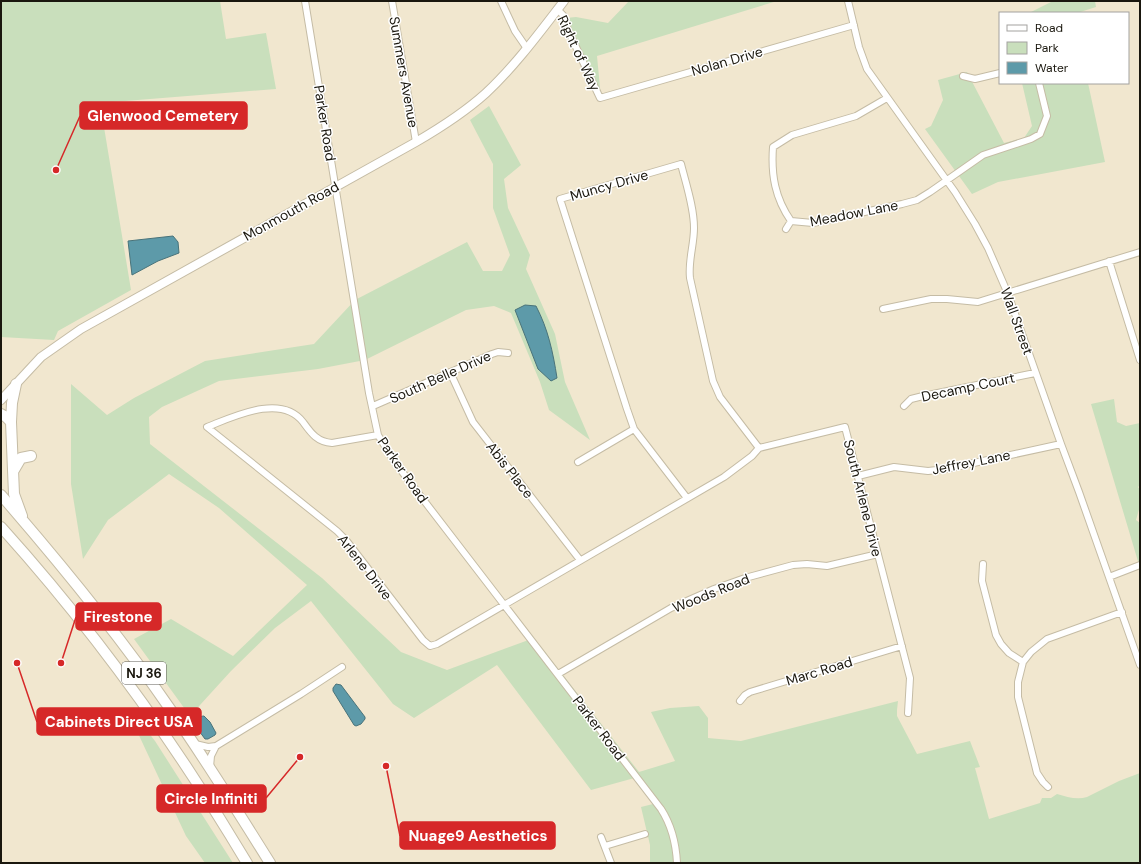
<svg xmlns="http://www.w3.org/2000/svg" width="1141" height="864" font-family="'DM Sans',sans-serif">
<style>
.green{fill:#c9dfbc}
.water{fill:#5d9aa9;stroke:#49737a}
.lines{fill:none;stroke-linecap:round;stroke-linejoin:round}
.minor-casing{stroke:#c5bca5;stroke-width:8}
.major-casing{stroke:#c5bca5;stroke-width:10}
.highway-casing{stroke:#c5bca5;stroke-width:12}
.minor{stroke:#fff;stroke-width:6}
.major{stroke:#fff;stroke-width:8}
.highway{stroke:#fff;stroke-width:10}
.labels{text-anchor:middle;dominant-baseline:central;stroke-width:3;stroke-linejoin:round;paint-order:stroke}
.shield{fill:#fff;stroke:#5f5d56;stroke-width:1}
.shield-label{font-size:13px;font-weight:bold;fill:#1a170e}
.street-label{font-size:14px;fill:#1a170e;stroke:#fff}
.leader{fill:none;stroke:#d62828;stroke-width:1.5}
.callout-dot{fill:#d62828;stroke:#fff;stroke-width:1.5}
.callout{fill:#d62828;stroke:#d62828;stroke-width:1.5}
.callout-label{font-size:15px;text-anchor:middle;font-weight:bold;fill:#fff}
</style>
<rect width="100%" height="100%" fill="#f1e7cf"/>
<path class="green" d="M1,1H220L226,39L266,33L276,89L100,103L131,290L58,331L54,340L1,337Z
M629,1H777L597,56L601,98L566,18L576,17L608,23Z
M1053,1H1095L1096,7L1077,13H1029Z
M967,72L1004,143L1024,138L1032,126L1022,83H1088L1105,162L998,182L972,194L925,129L931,126L943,100L938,80Z
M489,106L521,165L504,179L508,208L530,255L526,269L555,334L565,382L590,440L549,410L540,382L511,313L494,306L466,310L365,360L318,369L219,381L162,407L149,417L150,444L322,578L401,652L447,670L534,638L639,772L675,761L651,712L670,708L699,706L708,718V738L741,741L898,701L897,710V716L917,754L970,741L980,767L975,768L989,819L1040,803L1042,798H1051L1057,794C1067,797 1077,800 1087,797L1119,781L1140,773V863H650V845L641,807L657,803L638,777L591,790L497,665L414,718L393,704L311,601L275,628L231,671L190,716L134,639L171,619L233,656L307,585L219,508L169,474L108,520L83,559L71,484V384L107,415L134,398L205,361L314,344L355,300L467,242L483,271H502L510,255L493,208V164L470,120Z
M1114,399L1117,422L1126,426L1140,423V485L1138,487L1140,490V506L1136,520L1140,523V568L1091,404Z
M138,719L155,741L233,863H205L186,836L136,729Z"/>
<path class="water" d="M173,236L178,242L179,253L158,261L132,275L128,241Z
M525,305L536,306C548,329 553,352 557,378L551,381L538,369L515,310Z
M336,684L341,685L365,717V719L361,724L356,726L354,725L333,691V688Z
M204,716L210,722L216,733L215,735L208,739H205L194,724C195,720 199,716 204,716Z"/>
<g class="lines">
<defs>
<path id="minor" d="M305,1L369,393L378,435L394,461L422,498L661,809C672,826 676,843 677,863
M392,1L416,142
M501,1L515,31L526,47
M848,1L859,47L867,69L955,192L975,224L988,248L1008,294L1061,444L1079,492L1140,665
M557,9L564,16L568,30L600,98L854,25
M963,76L975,79L1000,73
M887,98L856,116L792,135L773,147C771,175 775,198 791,221L813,223L902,204L917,200L930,192L983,155L1031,139L1040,134L1047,116L1039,83
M681,164C686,184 694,207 694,228C694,245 688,261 690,278L713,381L720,397L759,448
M560,199L627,409L634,429L687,498
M560,199L681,164
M786,229L791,221
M1109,261L1140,360
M883,309L931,299H947L978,302L1140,252
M450,372L473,422L580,560
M373,406L492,354L498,352L508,353
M904,406L911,399L923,396L1035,373
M845,427L910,678L908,713
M378,435L332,443C317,442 311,433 303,422C281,393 233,417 207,427L337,531L346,540L423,640L430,646L437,644L724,477L752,456L759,448L845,427
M578,462L634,429
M858,476L894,467L928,471L946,469L1061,444
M983,564L982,581L996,635L1001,644L1009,653L1023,662
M1109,577L1140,565
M558,674L671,608L714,589L745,578L793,565L807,564L827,566L878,554
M740,701L745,695L750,692L902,646
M195,744L208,747L216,746L301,694L342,667
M210,767L211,756L216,746
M1048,787L1043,782L1037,773L1018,697V682L1023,662L1031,652L1047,639L1122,612
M601,837L611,863
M605,846L645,834"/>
<path id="major" d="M1,400L41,357L81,329L416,142C440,128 465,112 486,93C515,66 540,32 564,1"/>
<path id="highway" d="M1,414L6,417L11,422L14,494L22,516
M11,422L12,403L16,384
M14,470L21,458L31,456
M1,495C60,563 117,632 168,706C204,757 237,810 270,863
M1,527C94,630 176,744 247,863"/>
</defs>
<use href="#minor" class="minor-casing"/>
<use href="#major" class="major-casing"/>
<use href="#highway" class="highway-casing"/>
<use href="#minor" class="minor"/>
<use href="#major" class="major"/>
<use href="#highway" class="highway"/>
</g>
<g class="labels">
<rect class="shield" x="122" y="662" width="44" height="22" rx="3"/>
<g class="shield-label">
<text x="144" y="673">NJ 36</text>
</g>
<g class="street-label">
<text transform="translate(579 53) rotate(65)">Right of Way</text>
<text transform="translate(727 61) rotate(-16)">Nolan Drive</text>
<text transform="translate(404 72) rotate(80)">Summers Avenue</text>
<text transform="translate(325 123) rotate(81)">Parker Road</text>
<text transform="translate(609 185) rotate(-16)">Muncy Drive</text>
<text transform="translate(291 211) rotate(-29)">Monmouth Road</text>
<text transform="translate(854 213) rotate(-11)">Meadow Lane</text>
<text transform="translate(1017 321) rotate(70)">Wall Street</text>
<text transform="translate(440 377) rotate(-24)">South Belle Drive</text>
<text transform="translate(968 387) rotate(-12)">Decamp Court</text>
<text transform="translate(971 462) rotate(-11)">Jeffrey Lane</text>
<text transform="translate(403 470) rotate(55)">Parker Road</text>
<text transform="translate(510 470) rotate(52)">Abis Place</text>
<text transform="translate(863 498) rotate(76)">South Arlene Drive</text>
<text transform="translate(365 567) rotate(52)">Arlene Drive</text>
<text transform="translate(711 593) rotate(-22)">Woods Road</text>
<text transform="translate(819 671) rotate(-17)">Marc Road</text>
<text transform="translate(599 728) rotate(53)">Parker Road</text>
</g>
</g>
<path class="leader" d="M56 170L80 116M61 663L76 617M17 663L37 722M300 757L266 798M386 766L400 836"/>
<g class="callout-dot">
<circle cx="56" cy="170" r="4"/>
<circle cx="61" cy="663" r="4"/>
<circle cx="17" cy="663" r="4"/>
<circle cx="300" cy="757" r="4"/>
<circle cx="386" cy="766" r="4"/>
</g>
<g class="callout">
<rect x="80" y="102" width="167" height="27" rx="4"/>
<rect x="76" y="603" width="85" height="27" rx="4"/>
<rect x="37" y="708" width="164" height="27" rx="4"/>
<rect x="157" y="785" width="109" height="27" rx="4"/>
<rect x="400" y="822" width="155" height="27" rx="4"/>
</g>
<g class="callout-label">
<text x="163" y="121">Glenwood Cemetery</text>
<text x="118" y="622">Firestone</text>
<text x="119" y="727">Cabinets Direct USA</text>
<text x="211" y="804">Circle Infiniti</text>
<text x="478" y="841">Nuage9 Aesthetics</text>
</g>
<rect width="1141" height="864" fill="none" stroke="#1a170e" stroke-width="4"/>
<rect x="999" y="12" width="130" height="72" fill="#ffffff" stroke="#a3a29f"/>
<rect x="1007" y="25" width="20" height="6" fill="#ffffff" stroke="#a3a29f"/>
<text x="1035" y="32" font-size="12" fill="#1a170e">Road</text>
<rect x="1007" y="42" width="20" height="12" fill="#c9dfbc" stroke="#a3a29f"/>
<text x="1035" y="52" font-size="12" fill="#1a170e">Park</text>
<rect x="1007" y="62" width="20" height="12" fill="#5d9aa9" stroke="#a3a29f"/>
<text x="1035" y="72" font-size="12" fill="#1a170e">Water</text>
</svg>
